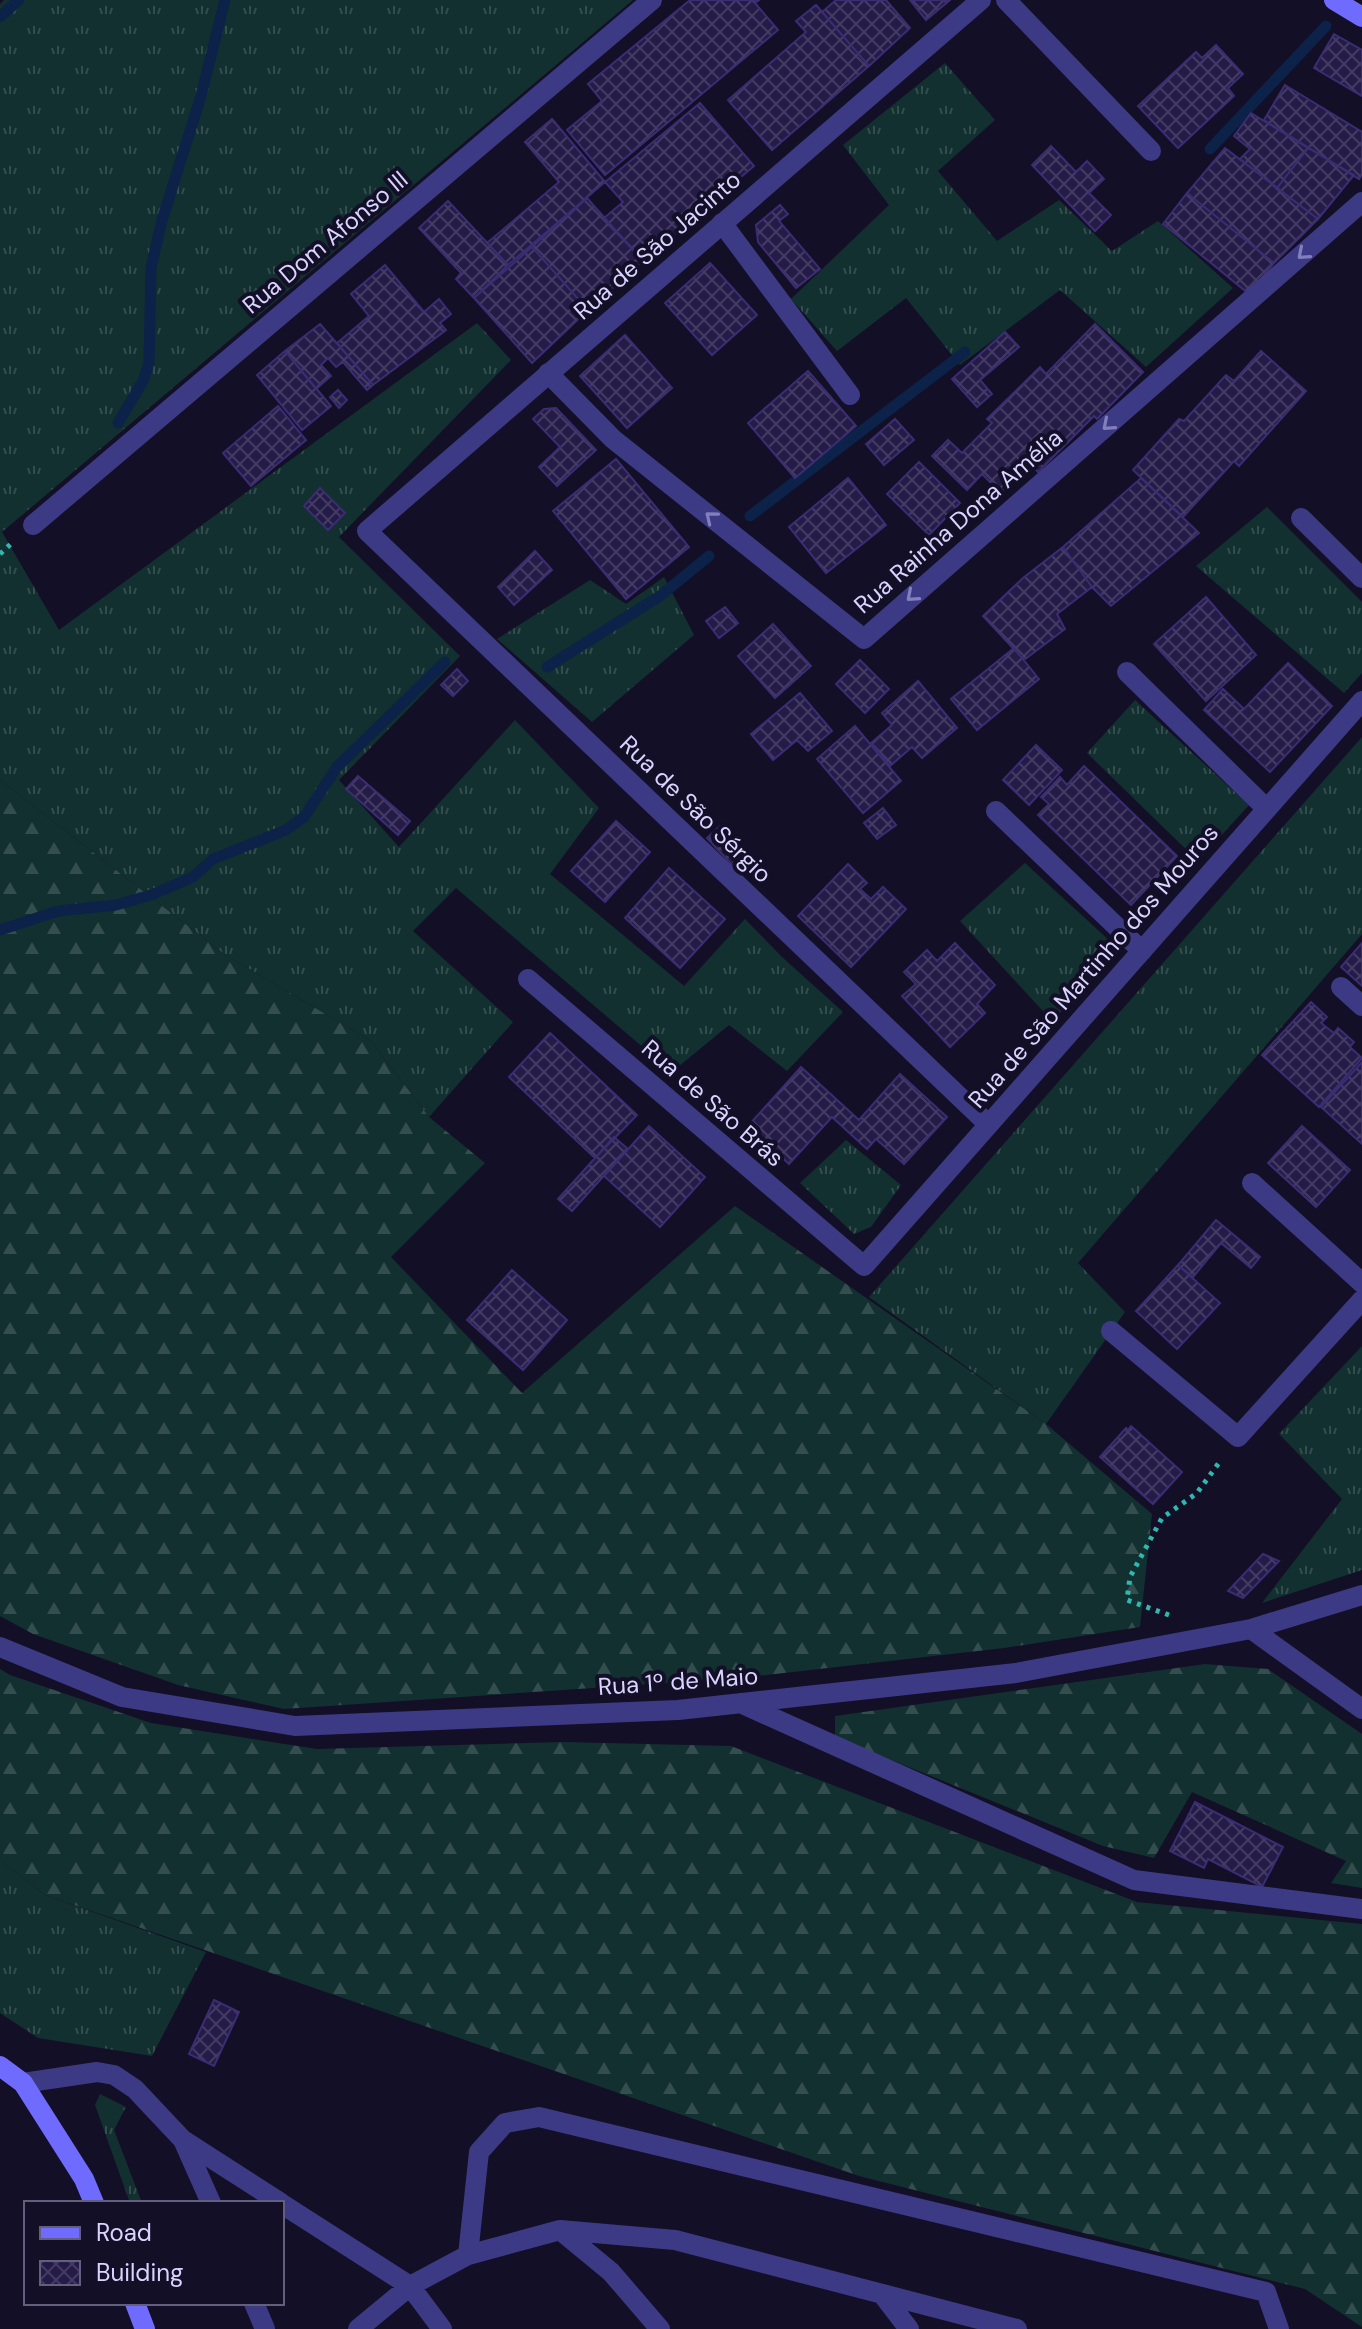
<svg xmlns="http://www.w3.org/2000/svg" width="1362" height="2329" font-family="'DM Sans',sans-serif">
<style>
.grass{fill:url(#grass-tufts)}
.forest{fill:url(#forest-firs)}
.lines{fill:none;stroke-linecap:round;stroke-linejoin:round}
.stream{stroke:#0c2248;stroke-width:11}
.building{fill:url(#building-cross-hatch);stroke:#3b2d73;stroke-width:2}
.path{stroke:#2fb8b0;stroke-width:5;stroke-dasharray:4 6;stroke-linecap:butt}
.lane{stroke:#3d3a85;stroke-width:20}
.street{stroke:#3d3a85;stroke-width:20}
.secondary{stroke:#6f6bff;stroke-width:20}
.oneway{stroke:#837fbc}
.labels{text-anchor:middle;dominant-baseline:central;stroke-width:8;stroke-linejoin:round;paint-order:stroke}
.street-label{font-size:24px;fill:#d9d4ff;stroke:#130f26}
</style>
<defs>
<pattern id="grass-tufts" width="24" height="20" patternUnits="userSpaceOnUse" patternTransform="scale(2)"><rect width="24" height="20" fill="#12302f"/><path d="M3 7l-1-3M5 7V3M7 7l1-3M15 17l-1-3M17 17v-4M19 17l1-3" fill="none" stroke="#344d4e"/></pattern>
<pattern id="forest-firs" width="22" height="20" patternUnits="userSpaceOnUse" patternTransform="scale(2)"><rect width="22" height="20" fill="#12302f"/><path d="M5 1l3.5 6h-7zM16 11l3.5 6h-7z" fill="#344d4e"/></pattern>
<pattern id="building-cross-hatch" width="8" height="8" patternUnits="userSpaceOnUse" patternTransform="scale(2)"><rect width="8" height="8" fill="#241b47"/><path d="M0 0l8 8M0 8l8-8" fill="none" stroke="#433b63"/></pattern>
</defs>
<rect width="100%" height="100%" fill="#130f26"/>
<path class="grass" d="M4,0H633L2,532L59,630L477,323L511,360L339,537L460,656L339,780L399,847L515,720L599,808L550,874L684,986L745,919L782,957L843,1012L787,1071L729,1025L672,1072L456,888L413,931L513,1022L429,1117L371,1041L224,954L0,780V4Z
M945,63L995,120L938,171L997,241L1059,200L1112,251L1158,221L1233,288L1146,367L1060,290L960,365L906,298L837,351L791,299L889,205L843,145Z
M1267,507L1362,602V673L1344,693L1196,566Z
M664,577L694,635L592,722L497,639L590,580L626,604Z
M1135,700L1249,805L1198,861L1087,753Z
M1362,737V934L1078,1263L1125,1312L1046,1424L869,1297Z
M1025,863L1111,942L1113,956L1052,1021L960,921Z
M846,1140L901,1185L871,1227L854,1234L800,1183Z
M1362,1346V1570L1262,1603L1342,1499L1279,1434Z
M0,1860L45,1895L206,1952L152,2056L38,2038L0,2013Z
M100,2094L126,2107L114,2130L142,2203H130L95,2105Z"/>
<path class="forest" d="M0,780L224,954L371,1041L429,1117L485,1163L391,1257L522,1393L735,1206L1046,1424L1152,1514L1140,1627L1004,1648L740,1678L284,1709L178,1685L33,1634L0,1616Z
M1205,1664L1268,1669L1362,1734V1888L1331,1883L1346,1861L1192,1792L1154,1858L1103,1846L835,1737V1716Z
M0,1669L10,1675L151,1723L317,1749L563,1742L731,1746L1137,1902L1362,1924V2327L1305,2289L859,2176L45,1895L0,1860Z"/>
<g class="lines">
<path class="stream" d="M0,17L19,0
M1210,149L1326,26
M118,423L143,381L149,363L151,268L162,220L201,96L225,0
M750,516L965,352
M547,667L660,596L709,556
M0,930L58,911L116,905L151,895L193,877L213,859L286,830L304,817L337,767L445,662"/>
</g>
<path class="building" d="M690,0H759L755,3L778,30L605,175L567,130L602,101L588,84Z
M836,0H886L910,28L869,66L822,12Z
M910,0H950L926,20Z
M816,5L869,66L772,150L728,100L806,32L796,21Z
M1334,34L1362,50V96L1314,68Z
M1216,45L1243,74L1228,88L1234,96L1178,148L1138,106L1196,52L1202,58Z
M1285,85L1362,132V174L1359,179L1264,120Z
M700,103L754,166L643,261L604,218L623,202L605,182Z
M1251,113L1308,148L1277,188L1240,159L1250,149L1234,136Z
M552,119L605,182L508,265L487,243L559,182L525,142Z
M1051,146L1076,172L1087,161L1104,179L1089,193L1111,215L1095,231L1032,165Z
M1225,148L1318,219L1274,263L1187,193Z
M1308,148L1354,175L1318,219L1277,188Z
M1187,193L1274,263L1249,294L1163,224Z
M587,198L643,261L588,310L532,247Z
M448,201L508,265L474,298L456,279L461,273L419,228Z
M780,205L788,214L779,221L820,269L796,288L758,242L756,225Z
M532,247L588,310L532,363L474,298Z
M710,263L757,315L712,355L665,303Z
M385,265L424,312L439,299L451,314L440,323L446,330L373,385L337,343L369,316L351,294Z
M320,324L373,385L367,390L343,362L336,367L328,358L321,365L331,376L316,389L285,351Z
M1095,324L1143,372L1097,419L1094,416L1038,472L1030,464L1001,493L982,474L967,490L932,456L948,440L962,453L992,423L987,419L1040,367L1046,374Z
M1005,332L1019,347L980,380L992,394L977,407L952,379Z
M625,335L672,388L627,428L580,376Z
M285,351L331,406L302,430L257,375Z
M1261,351L1306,391L1239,466L1234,461L1183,517L1133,470L1179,419L1184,421L1226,375L1234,381Z
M808,371L856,426L795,478L748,423Z
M338,390L347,400L339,408L330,397Z
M278,406L306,440L251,486L223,453Z
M556,408L596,450L557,486L539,467L560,447L533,419L544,409Z
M895,419L914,440L884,465L866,444Z
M616,459L689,547L626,599L553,511Z
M919,462L960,503L929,535L887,494Z
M848,478L886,525L826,573L789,527Z
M1141,478L1199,533L1111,606L1092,587L1063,547Z
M320,488L345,513L328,530L304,506Z
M1063,547L1092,587L1057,614L1065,629L1024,660L983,616L1023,578Z
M535,551L552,570L514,605L498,587Z
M1206,597L1256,655L1206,701L1154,644Z
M725,607L738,623L719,638L706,621Z
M773,624L811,666L775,698L738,656Z
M1014,648L1039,679L977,730L951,699Z
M860,660L889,689L865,713L836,684Z
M1288,663L1332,706L1270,772L1204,710L1223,689L1244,709Z
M457,669L468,681L453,696L441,685Z
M918,681L957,728L922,758L912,747L890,766L871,743L892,725L882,713Z
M800,693L832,731L808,751L797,740L773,760L751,734Z
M855,726L901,781L863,813L817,759Z
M1036,745L1062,770L1029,805L1003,780Z
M1084,766L1177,856L1131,905L1038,815L1049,804L1041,797L1060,777L1067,785Z
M358,776L410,821L398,835L346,789Z
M883,808L896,825L877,839L864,823Z
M616,821L650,852L605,902L571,871Z
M720,826L746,853L733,866L707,838Z
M848,864L867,883L860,889L871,899L883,887L906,909L851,967L798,916Z
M669,868L725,919L680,968L625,918Z
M955,943L995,985L977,1004L985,1013L950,1047L902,996L916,984L904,972L927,950L937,961Z
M1362,943V986L1341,967Z
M1311,1002L1327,1017L1321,1023L1334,1033L1338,1028L1354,1042L1350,1047L1362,1058L1319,1107L1262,1055Z
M550,1033L637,1115L595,1158L509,1077Z
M1362,1062V1144L1321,1107Z
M801,1067L859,1120L900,1074L947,1117L904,1164L876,1139L867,1149L832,1117L789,1164L748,1126Z
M649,1126L705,1177L660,1227L604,1176Z
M1302,1126L1350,1170L1316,1207L1268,1163Z
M614,1137L628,1149L572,1211L558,1199Z
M1216,1220L1260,1257L1251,1268L1221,1243L1193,1277L1178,1265Z
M1178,1265L1220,1303L1177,1349L1136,1311Z
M512,1270L567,1320L523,1370L467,1320Z
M1131,1426L1182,1472L1153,1504L1100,1457L1126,1428L1128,1430Z
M1263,1554L1279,1561L1243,1598L1228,1591Z
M1195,1802L1283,1847L1262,1887L1208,1859L1204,1868L1170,1851Z
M214,2000L239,2012L214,2066L189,2054Z"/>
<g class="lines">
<path class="path" d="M0,554L14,541
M1169,1615L1127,1600L1130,1577L1162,1518L1197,1493L1221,1460"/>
<path class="lane" d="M23,2083L97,2072L114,2075L135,2089L183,2140L281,2203
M183,2140L211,2203
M282,2204L410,2286L358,2329
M560,2230L675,2240L1017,2329
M468,2255L479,2152L505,2123L539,2117L1266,2292L1279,2329
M882,2294L909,2329
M254,2303L265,2329
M442,2329L410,2286L468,2255L560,2230L611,2272L660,2329"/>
<path class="street" d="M981,0L367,531L988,1124
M1006,0L1151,151
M722,223L850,395
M548,373L613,439L864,639L1362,202
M1301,518L1362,578
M33,525L652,0
M1127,672L1267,809
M996,811L1142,951
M528,979L864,1266L1362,701
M1341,987L1362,1006
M1252,1183L1362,1283
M1111,1331L1238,1437L1362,1300
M1251,1629L1362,1709
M0,1647L122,1697L295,1726L678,1710L1016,1673L1251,1629L1362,1595
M740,1703L1134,1880L1362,1909"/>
<path class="secondary" d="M1334,0L1362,17
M0,2066L23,2083L84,2179L94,2203
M135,2303L145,2329"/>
</g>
<defs><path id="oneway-chevron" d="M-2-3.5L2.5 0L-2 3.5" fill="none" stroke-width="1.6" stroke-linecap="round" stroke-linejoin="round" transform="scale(2)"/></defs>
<g class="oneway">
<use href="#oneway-chevron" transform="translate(1303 254) rotate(139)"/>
<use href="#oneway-chevron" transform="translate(1108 425) rotate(139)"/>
<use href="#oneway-chevron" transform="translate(711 517) rotate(-141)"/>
<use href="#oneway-chevron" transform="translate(912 596) rotate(139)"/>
</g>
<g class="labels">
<g class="street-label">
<text transform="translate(325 242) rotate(-40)">Rua Dom Afonso III</text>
<text transform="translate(657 245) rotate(-41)">Rua de São Jacinto</text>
<text transform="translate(958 521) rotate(-41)">Rua Rainha Dona Amélia</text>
<text transform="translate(696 809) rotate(44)">Rua de São Sérgio</text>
<text transform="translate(1093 966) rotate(-49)">Rua de São Martinho dos Mouros</text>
<text transform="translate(713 1103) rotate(41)">Rua de São Brás</text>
<text transform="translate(678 1681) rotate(-4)">Rua 1º de Maio</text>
</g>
</g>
<rect x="24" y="2201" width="260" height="104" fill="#130f26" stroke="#625e7d" stroke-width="2"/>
<rect x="40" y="2227" width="40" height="12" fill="#6f6bff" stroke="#625e7d" stroke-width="2"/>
<text x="96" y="2241" font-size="24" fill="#d9d4ff">Road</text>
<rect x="40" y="2261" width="40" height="24" fill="url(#building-cross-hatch)" stroke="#625e7d" stroke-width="2"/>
<text x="96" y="2281" font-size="24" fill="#d9d4ff">Building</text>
</svg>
